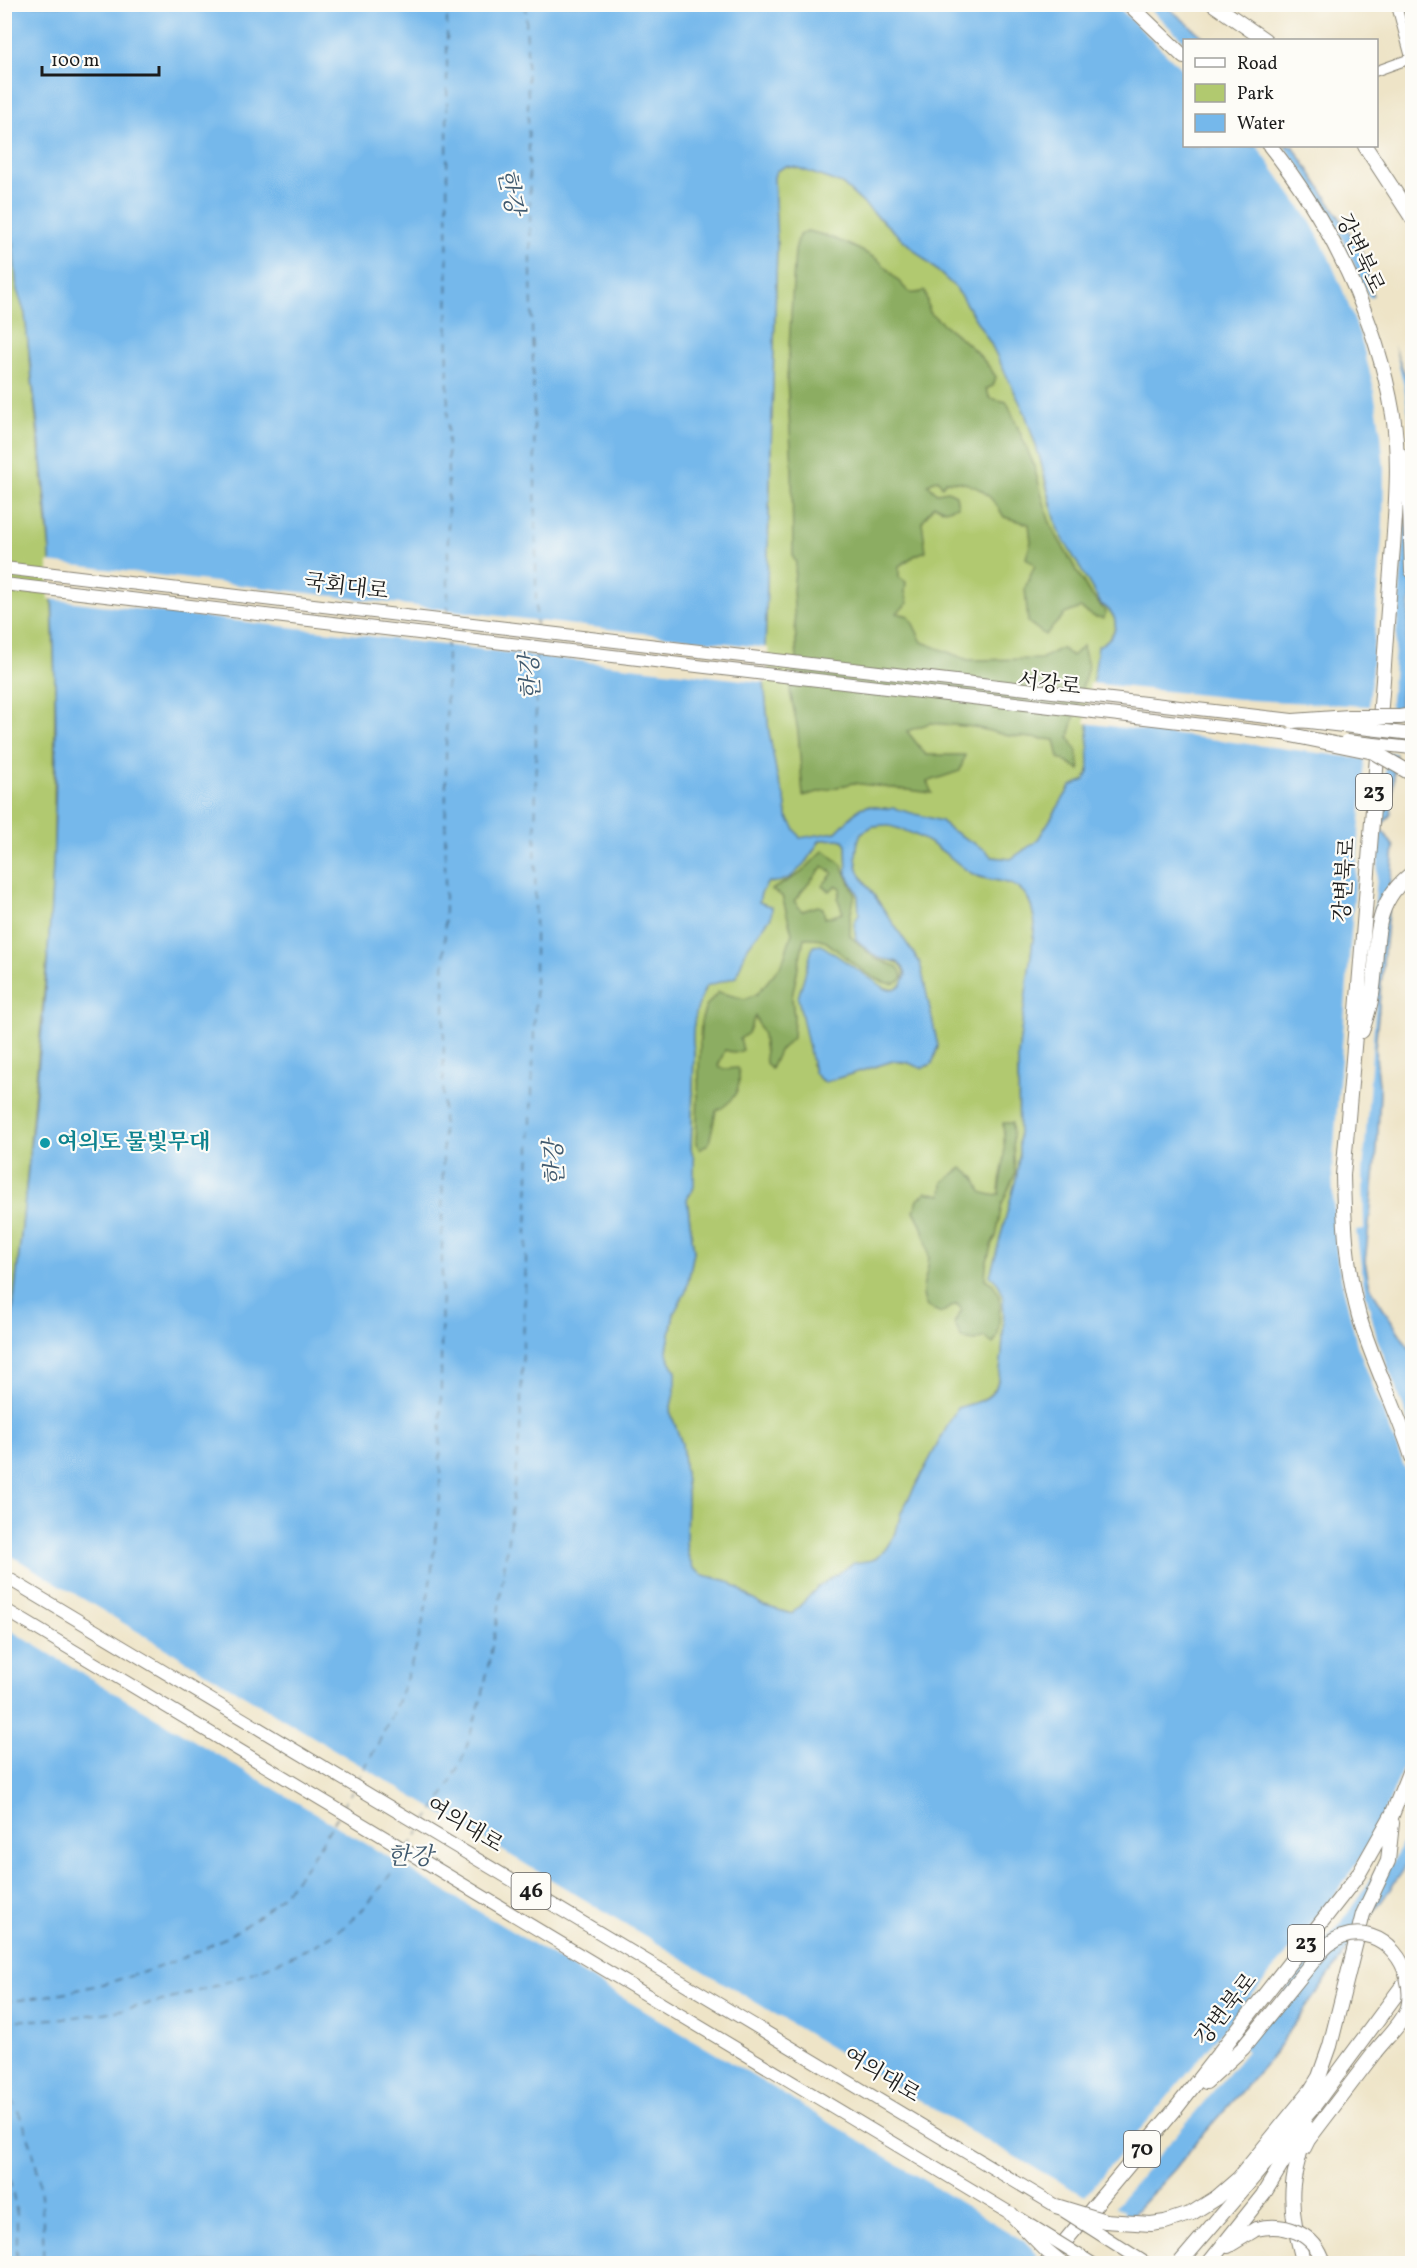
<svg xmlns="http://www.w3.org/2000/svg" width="1417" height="2268" font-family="Vollkorn,'Noto Serif KR',serif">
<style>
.green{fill:#b1c96f;stroke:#667246;stroke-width:1.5}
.forest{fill:#8cad62;stroke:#54643f;stroke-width:1.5;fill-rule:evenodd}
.water{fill:#75b8eb;stroke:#486a84;stroke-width:1.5;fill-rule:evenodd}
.pier{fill:#eee4c7}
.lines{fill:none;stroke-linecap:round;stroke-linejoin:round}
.ferry{stroke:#405a6f;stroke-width:1.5;stroke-dasharray:8 6;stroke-linecap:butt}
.minor-casing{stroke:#858072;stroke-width:11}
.major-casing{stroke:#858072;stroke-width:14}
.highway-casing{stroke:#858072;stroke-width:16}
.minor{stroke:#fff;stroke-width:9}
.major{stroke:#fff;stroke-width:12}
.highway{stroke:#fff;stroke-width:14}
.major-bridge-casing{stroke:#858072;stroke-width:14;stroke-linecap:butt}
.highway-bridge-casing{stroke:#858072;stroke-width:16;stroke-linecap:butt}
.major-bridge{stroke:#fff;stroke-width:12}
.highway-bridge{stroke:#fff;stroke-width:14}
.culture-dot{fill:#0f9aa8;stroke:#fdfcf7;stroke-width:2}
.labels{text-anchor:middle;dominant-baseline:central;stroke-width:4.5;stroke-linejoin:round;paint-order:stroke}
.shield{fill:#fdfcf7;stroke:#605f5e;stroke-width:1.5}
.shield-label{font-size:21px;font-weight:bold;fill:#1c1c1c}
.street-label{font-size:22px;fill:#1c1c1c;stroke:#fdfcf7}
.culture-label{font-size:22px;font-weight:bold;fill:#0d838f;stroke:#fdfcf7;text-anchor:start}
.water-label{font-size:24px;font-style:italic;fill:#405a6f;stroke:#fdfcf7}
</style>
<rect width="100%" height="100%" fill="#fdfcf7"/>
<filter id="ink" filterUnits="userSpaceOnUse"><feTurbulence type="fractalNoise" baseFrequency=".0167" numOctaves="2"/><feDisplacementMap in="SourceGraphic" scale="12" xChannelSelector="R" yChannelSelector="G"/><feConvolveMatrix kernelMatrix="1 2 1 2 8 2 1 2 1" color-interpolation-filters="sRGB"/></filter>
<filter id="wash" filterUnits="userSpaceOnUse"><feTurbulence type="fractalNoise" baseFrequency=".008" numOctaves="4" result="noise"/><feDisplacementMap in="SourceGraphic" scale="24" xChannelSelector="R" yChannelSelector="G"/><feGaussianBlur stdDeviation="1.35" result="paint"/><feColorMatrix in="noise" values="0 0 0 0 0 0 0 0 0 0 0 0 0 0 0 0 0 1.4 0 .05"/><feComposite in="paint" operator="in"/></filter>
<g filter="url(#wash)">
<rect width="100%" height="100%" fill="#eee4c7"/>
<path class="green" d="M5,156C7,173 10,190 11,207C13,244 14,279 25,314L50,552L55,681L54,849L50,927L24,1208L5,1376Z
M786,166L799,168L842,184L956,288L991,344L1025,413L1040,458L1051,506L1101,604C1123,617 1118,635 1098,647L1089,772L1085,780L1071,786L1037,841L1011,859L992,857L984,849L949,829L945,824L890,809L868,806L860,808L836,832L800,839L787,816L785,799L777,776L769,732L764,683L777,246L774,177L776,171Z
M884,825C909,829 931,842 950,857C958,863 965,870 973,874C987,882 1009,879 1021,890C1031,898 1033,913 1035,924L1018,1055L1019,1155L1017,1175L996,1280C999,1284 1001,1288 1002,1292C1006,1308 1003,1378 994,1390C986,1402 969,1404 957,1408L901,1513L896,1533L885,1550L873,1560L854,1564L818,1587L792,1614L761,1605L728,1581L703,1575L693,1568L688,1555L686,1543L687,1494L682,1444L670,1411L676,1371L668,1357L667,1350L674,1313L686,1291L694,1252L687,1199L693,1190L694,1160L691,1149L694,1051C689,1030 697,1005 706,986L736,977L747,948L771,917L759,903L761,893L768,882L772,883L808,860L820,840L838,839L843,840L846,845L847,874L858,894L859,914L854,923L889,959L900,964C913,981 897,995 880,986L811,1064L816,1075L822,1081H829L893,1061L929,1066L933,1061L938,1047L920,963L861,876C854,863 855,847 861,833L873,826Z"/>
<path class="forest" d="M807,231C829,235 859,248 878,260C887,266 906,292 911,293C915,294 921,292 925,291L929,312C953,333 979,349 996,377L993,386L986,389L990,398L1007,402L1033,463L1049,520L1056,535L1089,592L1106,612L1104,618L1095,617L1080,608L1065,614L1045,635L1028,622L1025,588L1035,565L1026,558L1031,542L1029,524L1004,517C993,498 983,487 960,482C955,481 952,482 946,481L942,486L938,479L928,484L937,493L948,491L956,495L958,506L945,510L934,505L922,522L926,551L916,555L899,566V577L906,582L905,592L908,603L897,613L909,616L922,642L968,660L1041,659L1061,648L1072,656L1083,646L1088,666L1069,737L1077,751L1080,770L1059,758L1055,740L1009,736L974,727L930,723L907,731L926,755H965L960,771L927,782L932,793L853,783L803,796L798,731L790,691L797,660L793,590L796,563L793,557L792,466L787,380L795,250L799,235Z
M824,850L842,865L855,894L850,917V936L876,959L898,967L903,977C889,1002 838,948 823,940C818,937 809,938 804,938L792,997L794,1017L793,1038L779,1051L771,1069L766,1063L763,1035L755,1016L748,1033L740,1039L743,1050L735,1053L725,1050L718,1066L724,1069L738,1068C743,1088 733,1103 716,1111L709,1143L700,1150L696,1143L701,1022L706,1006L718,992L745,999L757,994L782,964L792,933L782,896L771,890L801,873ZM823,866L833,873L822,886L830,891L836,885L841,888L838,899L843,913L825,918L823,908L818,906L802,911L794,901Z
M1003,1123H1012L1015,1174L1002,1204L996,1237L992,1243L986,1265L985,1279L993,1284L998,1293L1000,1303L998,1336L993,1344L984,1337L975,1341L962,1339L954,1323L962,1310L957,1304L941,1313L927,1307C919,1292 925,1282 928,1266C931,1250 922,1224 914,1211L918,1200L926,1192L942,1195L943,1182L962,1168L975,1178L981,1192L991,1195L999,1194C999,1182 1002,1173 1004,1161C1005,1148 1004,1136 1003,1123Z"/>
<path class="water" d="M1164,4L1207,40H1184V146H1293L1362,252L1371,291L1409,385L1412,411V585L1400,700L1391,814L1383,824L1382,829L1394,847L1375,1048L1380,1093L1377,1150L1365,1262L1370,1287L1412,1353V1851L1403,1871L1269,2060L1202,2135L1175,2169L1117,2231L1083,2263H5L4,1335L10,1338C31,1140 56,940 56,741C55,660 53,579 46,499C40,437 31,376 25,314L17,290L5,156V5ZM786,166L798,168L842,184L956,288L991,344L1025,413L1040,458L1058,530L1101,604C1122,617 1119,636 1098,646L1088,721L1089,772L1085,780L1071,786L1037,841L1011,859L992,857L984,849L949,829L941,821L893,808L890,809L868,806L860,808L836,832L800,838L787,816L785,799L777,776L769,732L764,683L777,246L774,177L776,171ZM884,825C909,829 931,842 950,857C958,863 965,870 973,874C987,882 1009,879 1021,890C1031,898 1033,913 1035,924L1018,1055L1019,1155L1017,1175L990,1276C996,1280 999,1284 1001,1290C1006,1305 1003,1379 994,1391C986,1402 969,1404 957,1408L901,1513L896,1533L885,1550L873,1560L854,1563L818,1587L792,1614L761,1605L728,1581L703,1575L693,1568L688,1555L686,1543L687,1494L682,1444L670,1411L676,1384V1371L668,1357L667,1350L674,1313L686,1291L694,1252L687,1199L694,1187V1160L691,1149L694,1051C690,1029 697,1005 706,986L736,977L747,948L771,917L772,907L759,902L761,893L768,882C794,886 809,857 820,840L838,839L843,840L846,845L847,874L858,894L859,914L854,923L856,939C863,945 871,954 879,958C892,963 901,956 906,975L901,986L894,989H886L821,945L813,946L798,998L814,1072L819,1078L825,1082L893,1061L906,1062L921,1068L932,1064L938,1046L920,963L861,876C854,863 855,847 861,833L873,826Z"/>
<path class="pier" d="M1116,5H1146L1184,41V71Z
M1257,146H1284L1302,170L1337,227L1369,297L1376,295L1392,337L1404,386L1411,432L1412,473L1405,527L1390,712L1401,719L1399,754L1387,752L1367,1000L1376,1001L1363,1172L1364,1229L1356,1230L1364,1286L1377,1338L1412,1430V1497L1407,1474L1357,1345L1339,1269L1335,1237L1332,1171L1365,759L1085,723L1090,683L1250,700L1369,706L1383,524L1384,469L1381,434L1372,380L1360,336L1344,293L1327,253L1311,223Z
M48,562L768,648V683L49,599Z
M5,1552L985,2140L1085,2196L1334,1897L1369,1844L1387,1808L1403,1767L1412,1732V1822L1392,1864L1385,1859L1345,1917L1240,2046L1247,2051L1115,2207L1125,2211L1126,2226L1087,2264L1030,2263L1038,2254L1025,2242L796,2102L5,1627Z"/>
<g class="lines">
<path class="ferry" d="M447,4L448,614
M526,4L536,528V626
M357,1781C389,1728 413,1672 425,1611C433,1574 435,1535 440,1497L447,643
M342,1807L352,1791
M426,1822L445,1793L464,1755L483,1693L498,1615L510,1523L520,1431L535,1005L536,652
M409,1847L420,1831
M4,2002C90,1992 211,1962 275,1902C301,1877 319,1847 337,1817
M4,2020C96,2023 201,1996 285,1959C305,1950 327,1940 345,1926C369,1906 386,1881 403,1856
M4,2087C39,2139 45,2202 43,2264
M4,2152L17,2214V2264"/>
</g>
</g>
<g filter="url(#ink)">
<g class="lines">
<defs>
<path id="minor" d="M1396,4L1411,59
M1376,71L1412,58"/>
<path id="major" d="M1411,59L1412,65
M4,568L682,649
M4,584L680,664
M4,1576L1056,2206
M4,1609L1010,2213"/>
<path id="highway" d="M1129,4L1184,57
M1213,4L1265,40
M1270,146C1330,221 1377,319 1393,415C1400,458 1396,503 1393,547C1389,592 1386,636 1383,680C1370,845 1358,1010 1343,1175C1344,1222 1346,1269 1359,1316C1373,1364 1397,1409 1412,1457
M1365,146L1412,218
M1399,454L1409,473L1412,571
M1362,1031C1365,1021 1369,1011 1371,1000C1381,952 1366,908 1412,873
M1206,2082L1243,2048L1314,1960
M1304,2133C1302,2150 1295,2167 1293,2184C1290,2211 1297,2238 1304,2264
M1304,2148L1308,2140L1375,2052
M1216,2198L1239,2178L1311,2090L1319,2077L1330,2046L1363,1914L1388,1861L1392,1823
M1228,2246L1256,2229
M1046,2264L1177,2107L1358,1875L1392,1815L1412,1765
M1179,2264L1310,2111L1412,1973
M1208,2264L1263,2195L1305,2126"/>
</defs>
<use href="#minor" class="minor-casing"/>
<use href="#major" class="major-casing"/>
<use href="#highway" class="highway-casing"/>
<use href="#minor" class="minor"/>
<use href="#major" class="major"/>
<use href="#highway" class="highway"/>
<defs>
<path id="major-bridge" d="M682,649L1412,734
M680,664L1299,736
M1346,741L1412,748
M1064,2211L1147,2264
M1019,2218L1093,2264"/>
<path id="highway-bridge" d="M1293,721L1349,717H1400L1412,715
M1291,735L1374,752L1412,774
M1314,1960C1322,1951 1329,1941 1342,1937C1383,1923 1417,1967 1408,2008C1402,2024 1386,2038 1375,2052
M1056,2206L1105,2221L1151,2224L1165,2222L1192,2213L1216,2198
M1010,2213L1047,2251L1063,2264
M1256,2229C1285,2222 1315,2233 1324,2264"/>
</defs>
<use href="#major-bridge" class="major-bridge-casing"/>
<use href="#highway-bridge" class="highway-bridge-casing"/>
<use href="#major-bridge" class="major-bridge"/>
<use href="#highway-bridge" class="highway-bridge"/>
</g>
</g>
<circle class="culture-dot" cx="45" cy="1143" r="6"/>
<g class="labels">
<g class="shield">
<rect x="1356" y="774" width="36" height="36" rx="4.5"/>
<rect x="511.5" y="1873" width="39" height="36" rx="4.5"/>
<rect x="1288" y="1925" width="36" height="36" rx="4.5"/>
<rect x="1124" y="2131" width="36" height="36" rx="4.5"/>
</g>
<g class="shield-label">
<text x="1374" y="792">23</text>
<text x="531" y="1891">46</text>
<text x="1306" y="1943">23</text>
<text x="1142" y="2149">70</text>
</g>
<g class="street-label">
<text transform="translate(1359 254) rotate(65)">강변북로</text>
<text transform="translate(346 588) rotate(7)">국회대로</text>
<text transform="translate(1049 685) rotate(7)">서강로</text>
<text transform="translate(1346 880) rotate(-86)">강변북로</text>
<text transform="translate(464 1826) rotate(31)">여의대로</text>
<text transform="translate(1227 2010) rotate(-52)">강변북로</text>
<text transform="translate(881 2076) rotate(31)">여의대로</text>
</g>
<g class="culture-label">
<text x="57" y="1143">여의도 물빛무대</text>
</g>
<g class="water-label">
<text transform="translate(509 192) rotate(78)">한강</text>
<text transform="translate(532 677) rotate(-93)">한강</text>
<text transform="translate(556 1163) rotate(-93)">한강</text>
<text x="410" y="1858">한강</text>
</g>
</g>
<rect width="1417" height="2268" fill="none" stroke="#fdfcf7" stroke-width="24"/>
<rect x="1183" y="39" width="195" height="108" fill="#fdfcf7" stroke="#a3a29f" stroke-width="1.5"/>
<rect x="1195" y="58" width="30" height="9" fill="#ffffff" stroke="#a3a29f" stroke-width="1.5"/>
<text x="1237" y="69" font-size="18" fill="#1c1c1c">Road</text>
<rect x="1195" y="84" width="30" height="18" fill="#b1c96f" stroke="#a3a29f" stroke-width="1.5"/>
<text x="1237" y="99" font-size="18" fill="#1c1c1c">Park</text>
<rect x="1195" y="114" width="30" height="18" fill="#75b8eb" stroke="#a3a29f" stroke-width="1.5"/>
<text x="1237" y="129" font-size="18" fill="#1c1c1c">Water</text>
<path d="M42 66v9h117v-9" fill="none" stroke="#1c1c1c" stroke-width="3"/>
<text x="51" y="66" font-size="18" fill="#1c1c1c" stroke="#fdfcf7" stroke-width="4.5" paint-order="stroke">100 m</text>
</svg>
